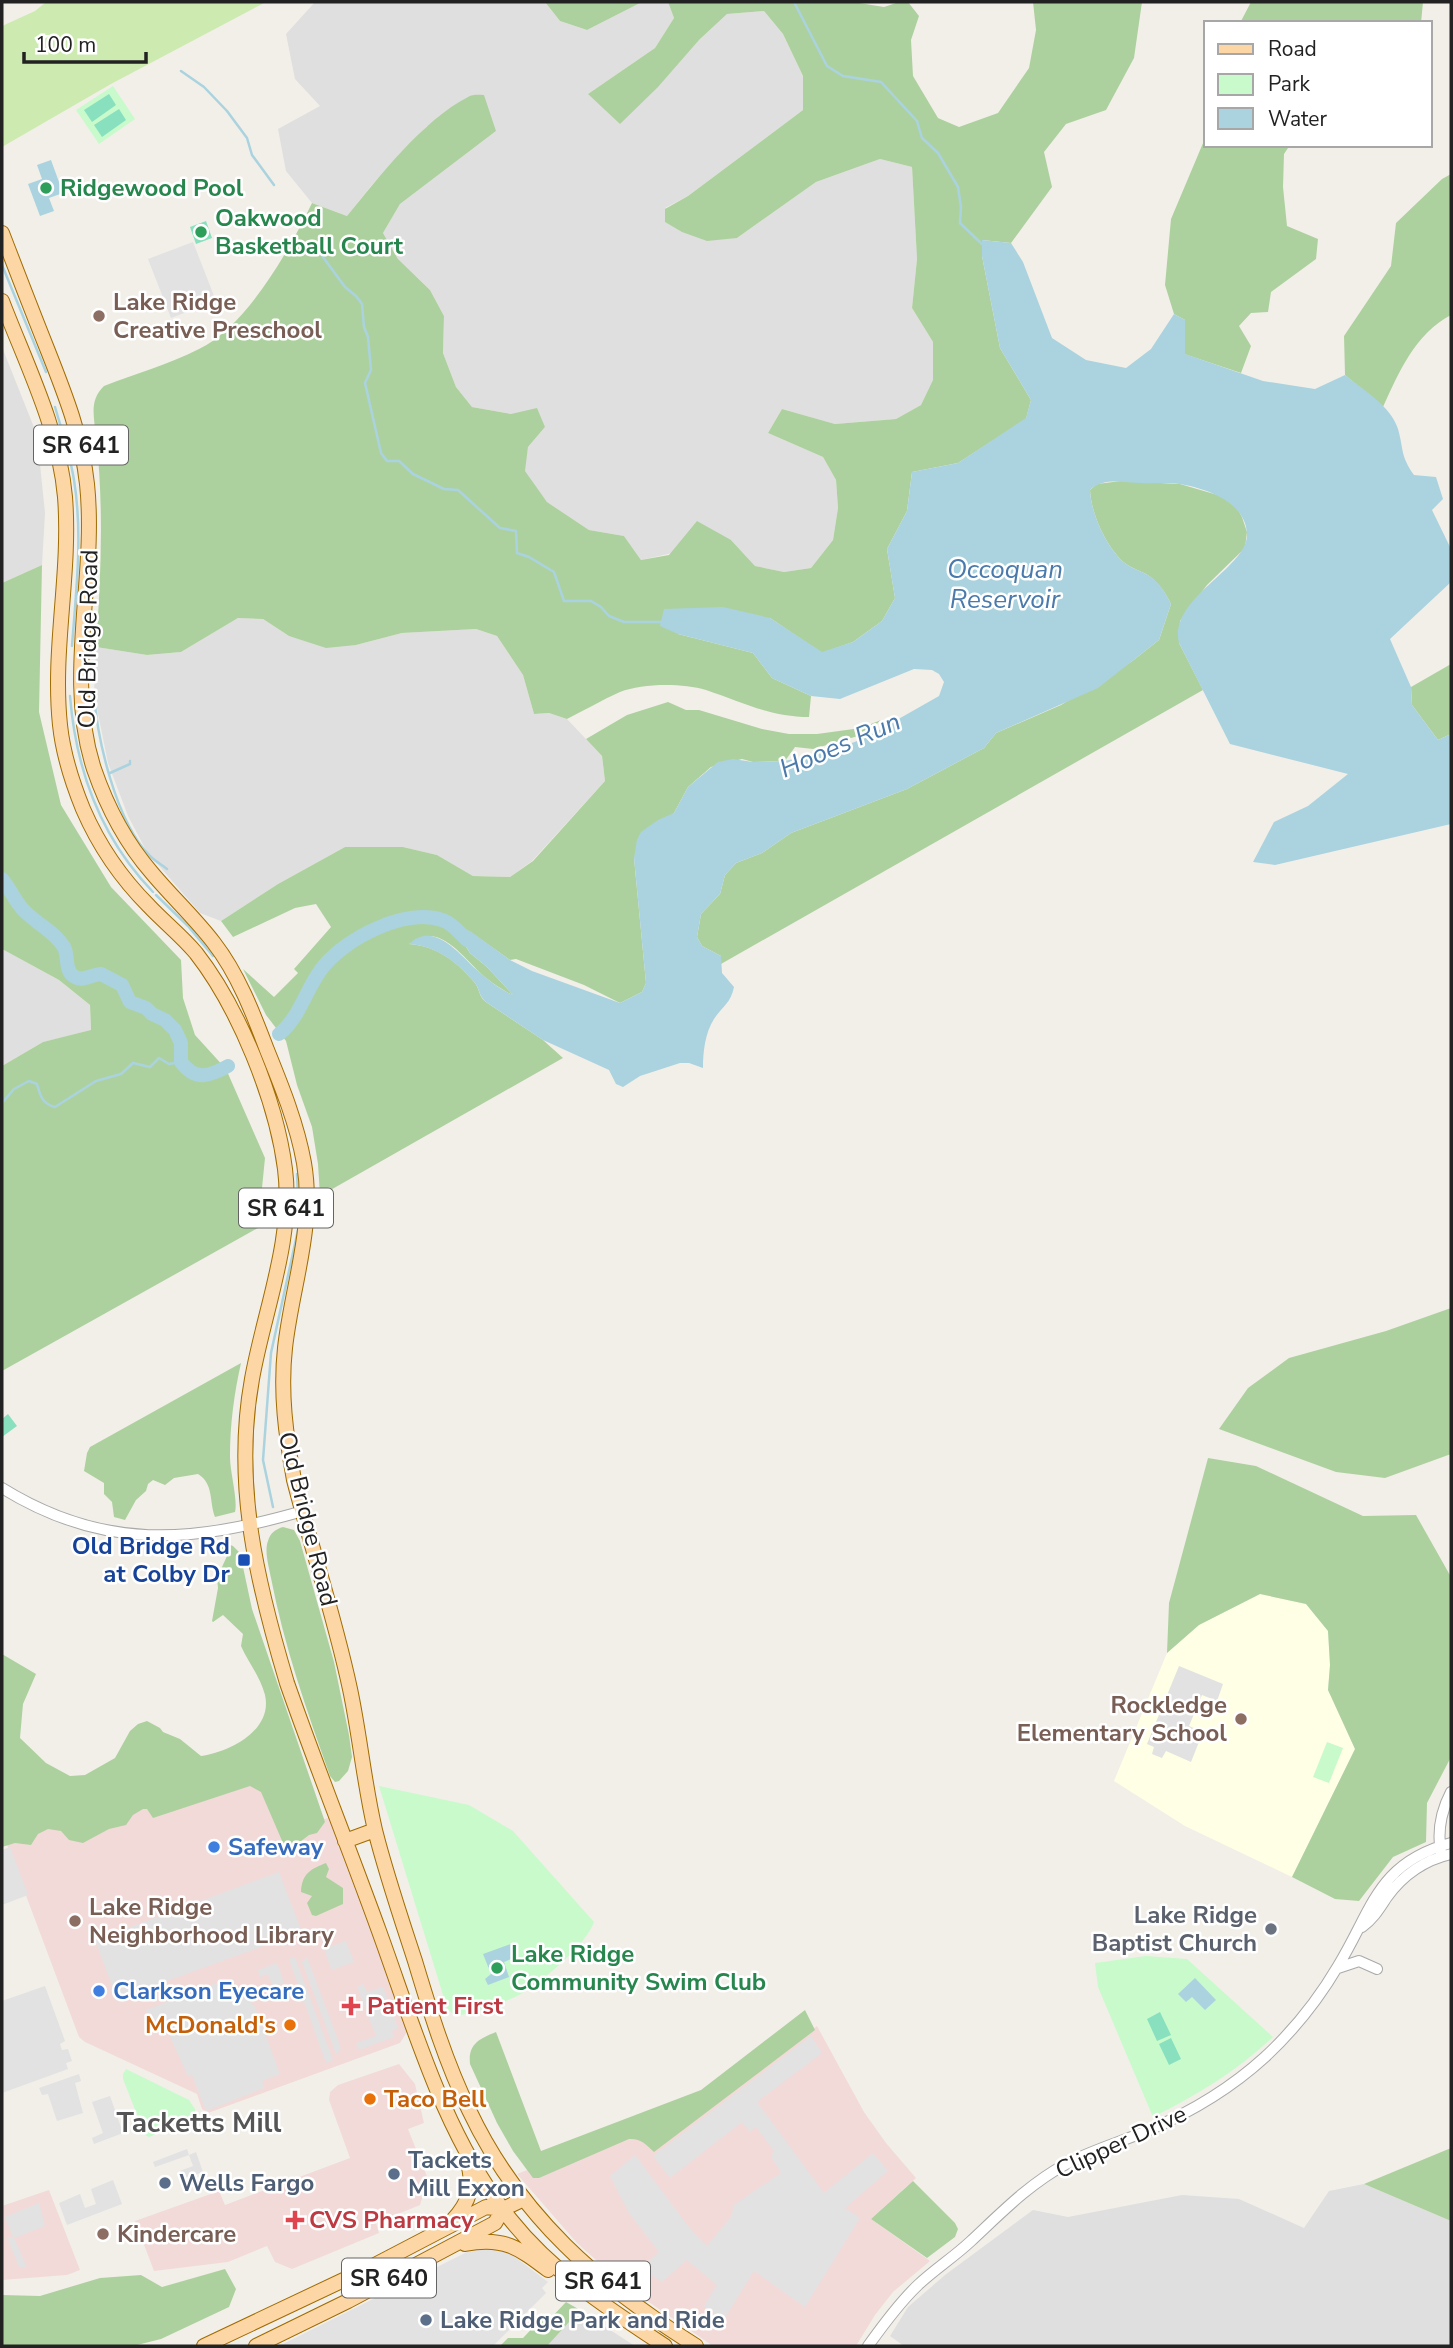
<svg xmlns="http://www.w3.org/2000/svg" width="1453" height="2348" font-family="'Nunito Sans',sans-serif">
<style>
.residential{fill:#e0dfdf}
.commercial{fill:#f2dad9}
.education{fill:#ffffe5}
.grass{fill:#cdebb0}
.forest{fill:#add19e}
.park{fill:#c8facc}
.pitch{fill:#88e0be}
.parking{fill:#e2e2e2}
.water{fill:#aad3df}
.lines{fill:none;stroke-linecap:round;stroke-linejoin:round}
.stream{stroke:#aad3df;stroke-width:2.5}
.river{stroke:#aad3df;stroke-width:14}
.minor-casing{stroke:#a9a9a9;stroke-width:12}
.major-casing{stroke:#a06b00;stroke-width:16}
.minor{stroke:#fff;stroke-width:10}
.major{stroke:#fcd6a4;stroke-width:14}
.leisure-dot{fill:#2e9e5b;stroke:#fff;stroke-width:2.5}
.education-dot{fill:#8d6e63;stroke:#fff;stroke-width:2.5}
.transit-dot{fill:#1a4fb4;stroke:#fff;stroke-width:2.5}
.shop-dot{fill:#3f7fe0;stroke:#fff;stroke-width:2.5}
.worship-dot{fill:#6b7280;stroke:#fff;stroke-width:2.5}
.health-dot{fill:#e0444e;stroke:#fff;stroke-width:2.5}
.food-dot{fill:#e8710a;stroke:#fff;stroke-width:2.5}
.service-dot{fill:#5c6f8a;stroke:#fff;stroke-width:2.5}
.labels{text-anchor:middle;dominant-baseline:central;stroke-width:5;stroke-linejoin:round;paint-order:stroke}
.shield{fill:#fff;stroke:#646464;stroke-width:2}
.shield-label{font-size:23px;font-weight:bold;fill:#222}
.leisure-label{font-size:24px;font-weight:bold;fill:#27864d;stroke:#fff;text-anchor:start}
.education-label{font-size:24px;font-weight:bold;fill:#785e54;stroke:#fff;text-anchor:start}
.street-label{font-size:24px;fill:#222;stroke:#fff}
.transit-label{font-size:24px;font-weight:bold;fill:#164399;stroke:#fff;text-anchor:end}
.shop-label{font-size:24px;font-weight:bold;fill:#366cbe;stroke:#fff;text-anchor:start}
.worship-label{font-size:24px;font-weight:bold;fill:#5b616d;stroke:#fff;text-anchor:end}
.health-label{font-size:24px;font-weight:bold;fill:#be3a42;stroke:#fff;text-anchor:start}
.food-label{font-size:24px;font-weight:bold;fill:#c56008;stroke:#fff;text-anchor:end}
.service-label{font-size:24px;font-weight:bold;fill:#4e5e75;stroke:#fff;text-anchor:start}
.water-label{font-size:26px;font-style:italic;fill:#4a7aab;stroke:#fff}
.quarter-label{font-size:28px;font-weight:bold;fill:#555;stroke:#fff}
</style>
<rect width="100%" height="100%" fill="#f2efe9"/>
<path class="residential" d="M315,2H545L560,21L587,30L642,2H668L674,18L655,48L588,94L699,40L727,14L764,11L783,34L803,76V110L688,196L665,208L737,238L816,182L880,159L912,167L917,259L912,308L933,342V381L921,405L896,419L835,424L782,409L768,433L823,457L836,480L838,508L833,540L811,568L784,572L755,566L731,540L641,560L624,536L589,530L547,502L524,471L528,447L545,427L511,414L472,407L456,387L443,353L444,316L430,290L398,259L383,233L400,204L496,131L427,126L371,186L347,216L312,203L286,171L278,129L320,106L295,79L286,34Z
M2,347L37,435L45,513L42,565L2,583Z
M238,618L263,619L289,636L356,645L402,633L476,629L497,636L523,675L534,714L549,713L567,719L602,756L605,781L532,861L510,877L473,876L437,855L403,847H345L278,884L221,921L200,913L147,852L128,816L108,763L94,694L96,647L147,655L181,652Z
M2,949L59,980L90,1005L91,1031L43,1042L2,1066Z
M1364,2184L1451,2221V2346H904L890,2336L908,2307L945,2275L1033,2210L1068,2217L1182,2195L1239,2199L1304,2228L1329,2191Z
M573,2306L635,2346H536Z"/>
<path class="commercial" d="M294,1732L324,1819L329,1818L350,1862L407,2032L400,2043L208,2113L202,2109L197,2094L85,2042L79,2037L3,1834Z
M817,2026L864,2112L886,2143L916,2178L871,2219L930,2261L893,2292L875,2315L856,2346H713L624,2285L577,2243L517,2174L643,2123L658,2143Z
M399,2064L415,2084L424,2123L408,2129L428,2179L420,2205L376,2223L379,2233L292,2269L275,2262L267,2246L228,2262L154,2271L135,2221L219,2191L225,2205L350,2158L329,2100L330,2092L338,2085Z
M49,2190L80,2270L67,2275L2,2280V2206Z"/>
<path class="education" d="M1260,1594L1306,1604L1328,1631L1330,1665L1328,1690L1355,1749L1292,1877L1185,1826L1114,1781L1167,1653L1199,1625Z"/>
<path class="grass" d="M46,2H266L111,84L2,147V26L35,11Z"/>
<path class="forest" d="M545,2H642L587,30L560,21Z
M668,2H853L884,7L899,2H908L919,16L911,40L913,76L938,118L959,127L998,113L1029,68L1036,30L1033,2H1142L1134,58L1106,110L1066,124L1044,152L1052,187L1011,243L982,240V256L1000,348L1031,400L1026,419L958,463L912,472L907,511L887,549L895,598L882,621L853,642L822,653L770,618L678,634L753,653L772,678L811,696L809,717C770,717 742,702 706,690C682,683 643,683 620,692C602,700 585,710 567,719L549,713L534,714L523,675L497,636L476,629L402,633L356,645L326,648L289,636L263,619L238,618L181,652L147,655L96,647C101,576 104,507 96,436C94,417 89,400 104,386C135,374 169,364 199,349C246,327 290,249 312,203L347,216C379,177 423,120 468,97C473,94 479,95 484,95L496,131L400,204L383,233L398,259L430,290L444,316L443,353L456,387L472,407L511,414L537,408L545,427L528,447L525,471L547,502L589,530L624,536L641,560L669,555L697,521L731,540L755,566L784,572L811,568L833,540L838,508L836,480L823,457L768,433L782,409L835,424L896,419L921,405L933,380V342L912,308L917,259L912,167L880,159L816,182L737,238L707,241L682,232L665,222V209L688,196L803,110V76L783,34L764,11L727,14L699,40L658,87L620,124L588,94L655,48L674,18Z
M1251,2H1423L1421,23H1240Z
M1206,136V145H1290L1284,154L1283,187L1287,226L1318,239L1316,259L1271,292L1268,312L1251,313L1239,326L1251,346L1241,373L1184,354L1185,320L1174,314L1165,285L1171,219Z
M1451,174V315C1415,334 1399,372 1383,407L1345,375L1344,336L1391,266L1396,223L1442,179Z
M1121,481L1180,484L1221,496L1237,508L1242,517L1247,532L1245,548L1207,585L1180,621L1179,643L1203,690L721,964V956L702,946L697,937L701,914L720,894L725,875L736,863L762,853L791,833L907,789L984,748L996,733L1061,705L1131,662L1159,640L1171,604C1165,592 1158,581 1146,574C1138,570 1129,567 1122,561C1105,544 1091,513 1090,490L1097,484Z
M42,565L39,712L61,805L111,887L181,960L183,998L195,1035L226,1069L265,1158L258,1228L2,1371V1066L43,1042L91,1030L90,1005L59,980L2,949V583Z
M1451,664V734L1438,740L1412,705L1411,687Z
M668,702L686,710H699L762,729L789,734H817L861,728L881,720L869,731L858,736L813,749L795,747L785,761L753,762L742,759L711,767L688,787L674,813L634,858L646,983L642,992L620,1003L584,985L516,959L510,960L469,931L454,928L470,953L487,967L514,996C504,991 495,985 486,978C471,966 451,937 430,936C423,936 416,941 409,944C438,946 457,962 475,983C480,990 479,997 486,1002L543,1040L563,1058L320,1196L318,1164L312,1127L297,1085L286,1041L266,1015L243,969L274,997L298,973L294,969L331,927L316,904L295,908L233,937L221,921L278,884L345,847H403L437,855L473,876L510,877L533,861L605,781L602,756L586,739L627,715Z
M1451,1308V1454L1385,1478L1336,1472L1219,1429L1248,1388L1289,1358L1386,1331Z
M241,1363C234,1394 230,1425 230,1457C230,1472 238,1500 235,1512L215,1517C209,1501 214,1484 198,1474L174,1478L165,1485L153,1480L148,1484L146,1491L136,1500L125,1520L114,1517L112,1502L104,1494V1483L84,1471L87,1453L90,1447Z
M1208,1458L1256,1466L1363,1516L1416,1515L1451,1577V1757L1427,1803L1426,1842L1393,1857L1359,1901L1335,1899L1292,1877L1355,1749L1328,1690L1330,1665L1328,1631L1306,1604L1260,1594L1199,1625L1167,1653L1169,1603Z
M283,1527L294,1530L300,1541L334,1662L349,1735L352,1757L348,1771L339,1781L335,1782L330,1776C307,1711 284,1646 271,1578C269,1567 264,1551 268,1541C270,1533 276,1529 283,1527Z
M225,1543L233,1546L240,1553L252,1609L325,1822L317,1833L309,1835L300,1842L289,1845L283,1843L261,1792L250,1786L153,1818L147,1809H143L133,1815L126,1825L109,1829L83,1843L69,1840L61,1831L48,1829L38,1834L31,1845L15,1843L2,1847V1654L36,1674L23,1704L20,1738L46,1763L70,1776L85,1775L115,1758L130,1731L138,1724L147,1721L160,1728L163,1732L180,1739L201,1756C230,1752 273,1730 265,1695C260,1676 248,1662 241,1646L243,1634L223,1615L213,1622L212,1621L218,1588L217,1578L227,1556L218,1545Z
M326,1863L329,1869L326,1877L343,1888V1904L316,1916L312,1915L307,1903L312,1896L301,1892C302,1873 311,1869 326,1863Z
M805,2010L815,2030L654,2152C646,2144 640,2138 629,2139L539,2178H533L513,2151L497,2123L470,2064C468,2044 479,2039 496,2032L541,2151L701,2090Z
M1451,2148V2221L1364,2184Z
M913,2181L955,2223L958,2229L955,2237L927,2258L871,2219Z
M225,2269L236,2289L229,2307L161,2339L133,2346H2V2295L40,2296L100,2278L141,2275L162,2287Z
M566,2302L580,2310L547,2346H500L508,2338H523L542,2318L547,2322Z"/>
<path class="park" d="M113,86L135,119L99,144L76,110Z
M1327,1742L1343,1748L1329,1783L1313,1777Z
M379,1786L469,1805L513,1831L594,1922C587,1944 538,1986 517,1996C498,2005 476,2012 455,2016L447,2008Z
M1146,1956L1187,1959L1273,2037C1237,2071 1197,2095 1153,2117L1098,1987L1095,1963Z
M126,2069L189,2100L195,2109V2118L149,2137L145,2135L123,2079V2074Z"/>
<path class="pitch" d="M109,94L116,105L92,122L84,110Z
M119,109L126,120L102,137L94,125Z
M206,221L212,238L196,244L190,227Z
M8,1414L17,1426L2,1437V1419Z
M1160,2012L1171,2035L1157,2041L1147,2019Z
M1171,2038L1181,2059L1169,2065L1159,2044Z"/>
<path class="parking" d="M193,242L216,301L171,318L148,259Z
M1179,1666L1223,1684L1217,1701L1202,1695L1189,1726L1203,1732L1191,1762L1166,1751L1162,1758L1152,1754L1154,1747L1147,1744Z
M10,1847L28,1895L2,1905V1850Z
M279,1872L302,1932L117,1999L95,1940Z
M346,1941L354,1962L332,1970L324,1949Z
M295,1957L333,2060L326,2063L289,1959Z
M307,1957L341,2048L336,2054L302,1962Z
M277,1963L284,1983L273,1987L268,1974L260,1977L258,1970Z
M216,1983L219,1991L236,1984L255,2007L280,2074L262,2081L264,2088L206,2111L192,2075L188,2076L167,2030L160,2033L152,2013L148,2014L146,2010Z
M363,1984L367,1992L383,1987L398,2028L392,2031L394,2037L359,2050L356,2043L376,2036L357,1987Z
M45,1986L65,2041L60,2044L62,2050L68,2049L72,2061L66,2063L68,2069L2,2093V2001Z
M811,2036L822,2053L757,2102L824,2193L873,2153L888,2171L845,2208L860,2218L805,2307L754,2271L724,2319L704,2306L717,2285L687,2260L662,2282L642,2268L659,2252L629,2213L610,2176L635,2155L688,2226L707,2246L731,2217L734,2205L781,2173L771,2156L774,2151L756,2127L750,2132L742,2122L670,2178L653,2156Z
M79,2074L81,2081L75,2083L83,2113L57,2121L48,2094L42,2095L39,2088Z
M110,2096L123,2133L94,2144L92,2138L103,2133L92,2102Z
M187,2149L189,2155L196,2152L203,2172L183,2179L180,2171L193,2166L189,2155L155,2167L153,2162Z
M113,2180L122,2204L67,2225L59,2203L80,2194L85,2208L96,2204L91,2189Z
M39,2203L45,2226L14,2238L27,2268L19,2267L7,2237H13L5,2217Z
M479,2248H490L511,2254L548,2282L542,2288L546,2293L493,2346H279L467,2252Z"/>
<path class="water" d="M51,160L63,193L49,198L54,211L40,216L28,184L42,179L37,165Z
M982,240L1011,243L1023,262L1052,338L1086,360L1126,368L1151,349L1174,314L1185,320V354L1263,381L1315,389L1345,375C1363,390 1391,406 1398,429C1404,450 1400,455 1414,475L1436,477L1443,499L1432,510L1451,549V582L1390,639L1411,687L1412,705L1438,740L1451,734V824L1275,865L1253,862L1274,822L1308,806L1348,774L1230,744L1179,643C1168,598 1248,568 1247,534C1246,502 1206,488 1179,484C1167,482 1154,484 1141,483C1124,483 1104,477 1090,490C1091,513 1105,544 1122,561C1129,567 1138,570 1146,574C1159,581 1165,592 1171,604L1159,640L1098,688L996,733L984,748L907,789L791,833L762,853L736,863L725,875L720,894L701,914L697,937L702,946L721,956L722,973L734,987C731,1003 722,1007 714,1019C705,1033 703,1052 703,1068L689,1063H680L640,1076L623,1087L616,1084L609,1070L543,1040L486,1002C479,996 480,990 475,983C457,962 437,946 409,944C434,920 459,954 477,970C488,980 499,989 513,995L487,967L470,953L454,927L470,931L510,960L532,971L620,1003L642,992L646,983L634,858L637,840L641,832L658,820L674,813L688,787L718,762L733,759L753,762L785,761L836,749L865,738L939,696L944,682L939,674L932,670L914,669L840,699L811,696L772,678L753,653L678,634L660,626L664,609L723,607L770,618L822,652L853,642L882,621L895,598L887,549L907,511L912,472L958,463L1026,418L1031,400L1000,348L982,256Z
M511,1944L516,1957L504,1962L509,1977L488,1985L485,1979L491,1974L483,1954Z
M1195,1978L1216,2000L1205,2010L1192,1997L1186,2002L1178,1994Z"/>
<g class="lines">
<path class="stream" d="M794,2L827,66L843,76L881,82L917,121L922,138L938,153L958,187L961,207L960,223L982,244
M181,71L204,87L227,111L247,138L252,155L274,185
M320,253L345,287L356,296L362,304L364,327L368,337L371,370L365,383L381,453L387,461H399L413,474L444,489L458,490L500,528L516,531L517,553L529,557L554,572L564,601H591L601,607L609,616L624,622H664
M2,265L46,372
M55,407C62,431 70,455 74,480C83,535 76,592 72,646
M94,693C97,739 116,822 150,856C155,861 162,865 167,869
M70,696C76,771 101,838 153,892
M110,773L130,764V761
M156,895L188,926L213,956
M2,1103L14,1089L29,1081L37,1084C40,1095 42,1104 55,1107L96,1081L121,1074L133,1063L150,1067L159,1058L169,1064L181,1062
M297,1174L299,1220
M273,1507L263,1460L271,1353L298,1230"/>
<path class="river" d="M2,879C9,887 13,897 20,906C32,922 53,929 64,947C69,957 64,971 75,977C83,982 93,974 101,974L122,985L130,1002L146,1008L152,1014L165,1020L175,1030L181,1043V1062C196,1082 210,1076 228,1066
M279,1034C300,1018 306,988 323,967C346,938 405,908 442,920C452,923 460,933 467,940"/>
<defs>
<path id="minor" d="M2,1488C104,1551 191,1543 303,1511
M1441,1853C1437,1831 1441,1811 1451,1792
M1362,1927C1374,1918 1379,1909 1387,1897C1403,1875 1425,1860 1451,1854
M1338,1968L1359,1961L1377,1969
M868,2346C883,2325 899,2303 918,2285C935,2269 954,2257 971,2241C1001,2213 1029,2184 1066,2164C1092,2150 1121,2142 1149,2130C1191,2112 1231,2088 1265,2057C1294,2030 1318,2000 1338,1966C1373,1909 1377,1863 1451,1843"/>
<path id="major" d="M2,233C17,272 32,311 48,351C65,394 82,437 87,484C97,578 64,678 94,769C107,807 126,843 152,873C172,897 195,918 214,943C238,974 253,1013 267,1050C282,1087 297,1124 304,1163C315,1227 292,1285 285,1348C280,1393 286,1436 294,1480C312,1550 335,1618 350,1689C360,1736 364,1783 375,1830C386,1874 401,1918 415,1961C430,2011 446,2063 469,2110C519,2216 599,2285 696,2346
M2,301C26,364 59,428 65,497C71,573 52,649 60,725C63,754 72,782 83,809C99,846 121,878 149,906C164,922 182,936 196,953C239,1008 276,1100 285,1169C294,1239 264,1311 252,1379C233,1484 257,1583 287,1683C316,1766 349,1848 379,1931C415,2030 444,2135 510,2219C553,2273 609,2309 665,2346
M345,1841L375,1830
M452,2221C470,2202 475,2185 467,2160
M465,2244C503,2236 519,2248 548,2270
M204,2346L371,2267L486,2207L503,2209L524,2199
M256,2346L348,2301L495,2223L503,2209"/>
</defs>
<use href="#minor" class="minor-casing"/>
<use href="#major" class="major-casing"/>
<use href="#minor" class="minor"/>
<use href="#major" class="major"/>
</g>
<g class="leisure-dot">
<circle cx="46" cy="188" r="7"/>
<circle cx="201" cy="232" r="7"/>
<circle cx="497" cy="1968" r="7"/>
</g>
<g class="education-dot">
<circle cx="99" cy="316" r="7"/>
<circle cx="1241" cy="1719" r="7"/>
<circle cx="75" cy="1921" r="7"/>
<circle cx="103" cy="2234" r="7"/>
</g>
<rect class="transit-dot" x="237" y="1553" width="14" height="14" rx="3.5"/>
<g class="shop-dot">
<circle cx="214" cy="1847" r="7"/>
<circle cx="99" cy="1991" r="7"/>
</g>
<circle class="worship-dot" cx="1271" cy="1929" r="7"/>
<g class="health-dot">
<path d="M347.5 1995.5h7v7h7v7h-7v7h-7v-7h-7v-7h7z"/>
<path d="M291.5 2209.5h7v7h7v7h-7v7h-7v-7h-7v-7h7z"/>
</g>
<g class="food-dot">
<circle cx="290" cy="2025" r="7"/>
<circle cx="370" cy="2099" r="7"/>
</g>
<g class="service-dot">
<circle cx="394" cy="2174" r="7"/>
<circle cx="165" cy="2183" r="7"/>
<circle cx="426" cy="2320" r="7"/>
</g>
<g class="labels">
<g class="shield">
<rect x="34" y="425.5" width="94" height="39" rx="5"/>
<rect x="239" y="1188.5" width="94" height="39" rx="5"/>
<rect x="342" y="2258.5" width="94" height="39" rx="5"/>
<rect x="556" y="2261.5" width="94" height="39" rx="5"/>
</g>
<g class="shield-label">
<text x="81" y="445">SR 641</text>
<text x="286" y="1208">SR 641</text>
<text x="389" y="2278">SR 640</text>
<text x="603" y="2281">SR 641</text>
</g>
<g class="leisure-label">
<text x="60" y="188">Ridgewood Pool</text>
<text x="215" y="218">Oakwood<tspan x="215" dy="28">Basketball Court</tspan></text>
<text x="511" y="1954">Lake Ridge<tspan x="511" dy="28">Community Swim Club</tspan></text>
</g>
<g class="education-label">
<text x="113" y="302">Lake Ridge<tspan x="113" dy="28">Creative Preschool</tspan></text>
<text x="1227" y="1705" text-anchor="end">Rockledge<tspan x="1227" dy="28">Elementary School</tspan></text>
<text x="89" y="1907">Lake Ridge<tspan x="89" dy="28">Neighborhood Library</tspan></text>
<text x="117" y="2234">Kindercare</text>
</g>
<g class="street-label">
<text transform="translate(88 639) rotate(-89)">Old Bridge Road</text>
<text transform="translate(308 1519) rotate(76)">Old Bridge Road</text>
<text transform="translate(1121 2142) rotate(-25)">Clipper Drive</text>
</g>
<g class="transit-label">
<text x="230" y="1546">Old Bridge Rd<tspan x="230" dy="28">at Colby Dr</tspan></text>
</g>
<g class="shop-label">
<text x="228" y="1847">Safeway</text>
<text x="113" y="1991">Clarkson Eyecare</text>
</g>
<g class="worship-label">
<text x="1257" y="1915">Lake Ridge<tspan x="1257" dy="28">Baptist Church</tspan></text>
</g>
<g class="health-label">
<text x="367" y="2006">Patient First</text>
<text x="309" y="2220">CVS Pharmacy</text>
</g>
<g class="food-label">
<text x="276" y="2025">McDonald's</text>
<text x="384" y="2099" text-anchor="start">Taco Bell</text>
</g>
<g class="service-label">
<text x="408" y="2160">Tackets<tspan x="408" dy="28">Mill Exxon</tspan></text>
<text x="179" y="2183">Wells Fargo</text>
<text x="440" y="2320">Lake Ridge Park and Ride</text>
</g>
<g class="water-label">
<text x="1005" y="569">Occoquan<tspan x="1005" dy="30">Reservoir</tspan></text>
<text transform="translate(840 745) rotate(-23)">Hooes Run</text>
</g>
<g class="quarter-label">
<text x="199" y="2123">Tacketts Mill</text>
</g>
</g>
<rect width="1453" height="2348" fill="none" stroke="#222222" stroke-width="7"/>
<rect x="1204" y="21" width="228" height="126" fill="#ffffff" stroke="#a7a7a7" stroke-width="2"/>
<rect x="1218" y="44" width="35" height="10" fill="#fcd6a4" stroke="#a7a7a7" stroke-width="2"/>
<text x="1268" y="56" font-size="21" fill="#222222">Road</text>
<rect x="1218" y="74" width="35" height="21" fill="#c8facc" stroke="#a7a7a7" stroke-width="2"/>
<text x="1268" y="91" font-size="21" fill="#222222">Park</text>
<rect x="1218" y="108" width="35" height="21" fill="#aad3df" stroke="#a7a7a7" stroke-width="2"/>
<text x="1268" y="126" font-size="21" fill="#222222">Water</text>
<path d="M24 52v10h122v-10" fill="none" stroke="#222222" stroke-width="3.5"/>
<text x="35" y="52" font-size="21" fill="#222222" stroke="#ffffff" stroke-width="5" paint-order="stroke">100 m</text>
</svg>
